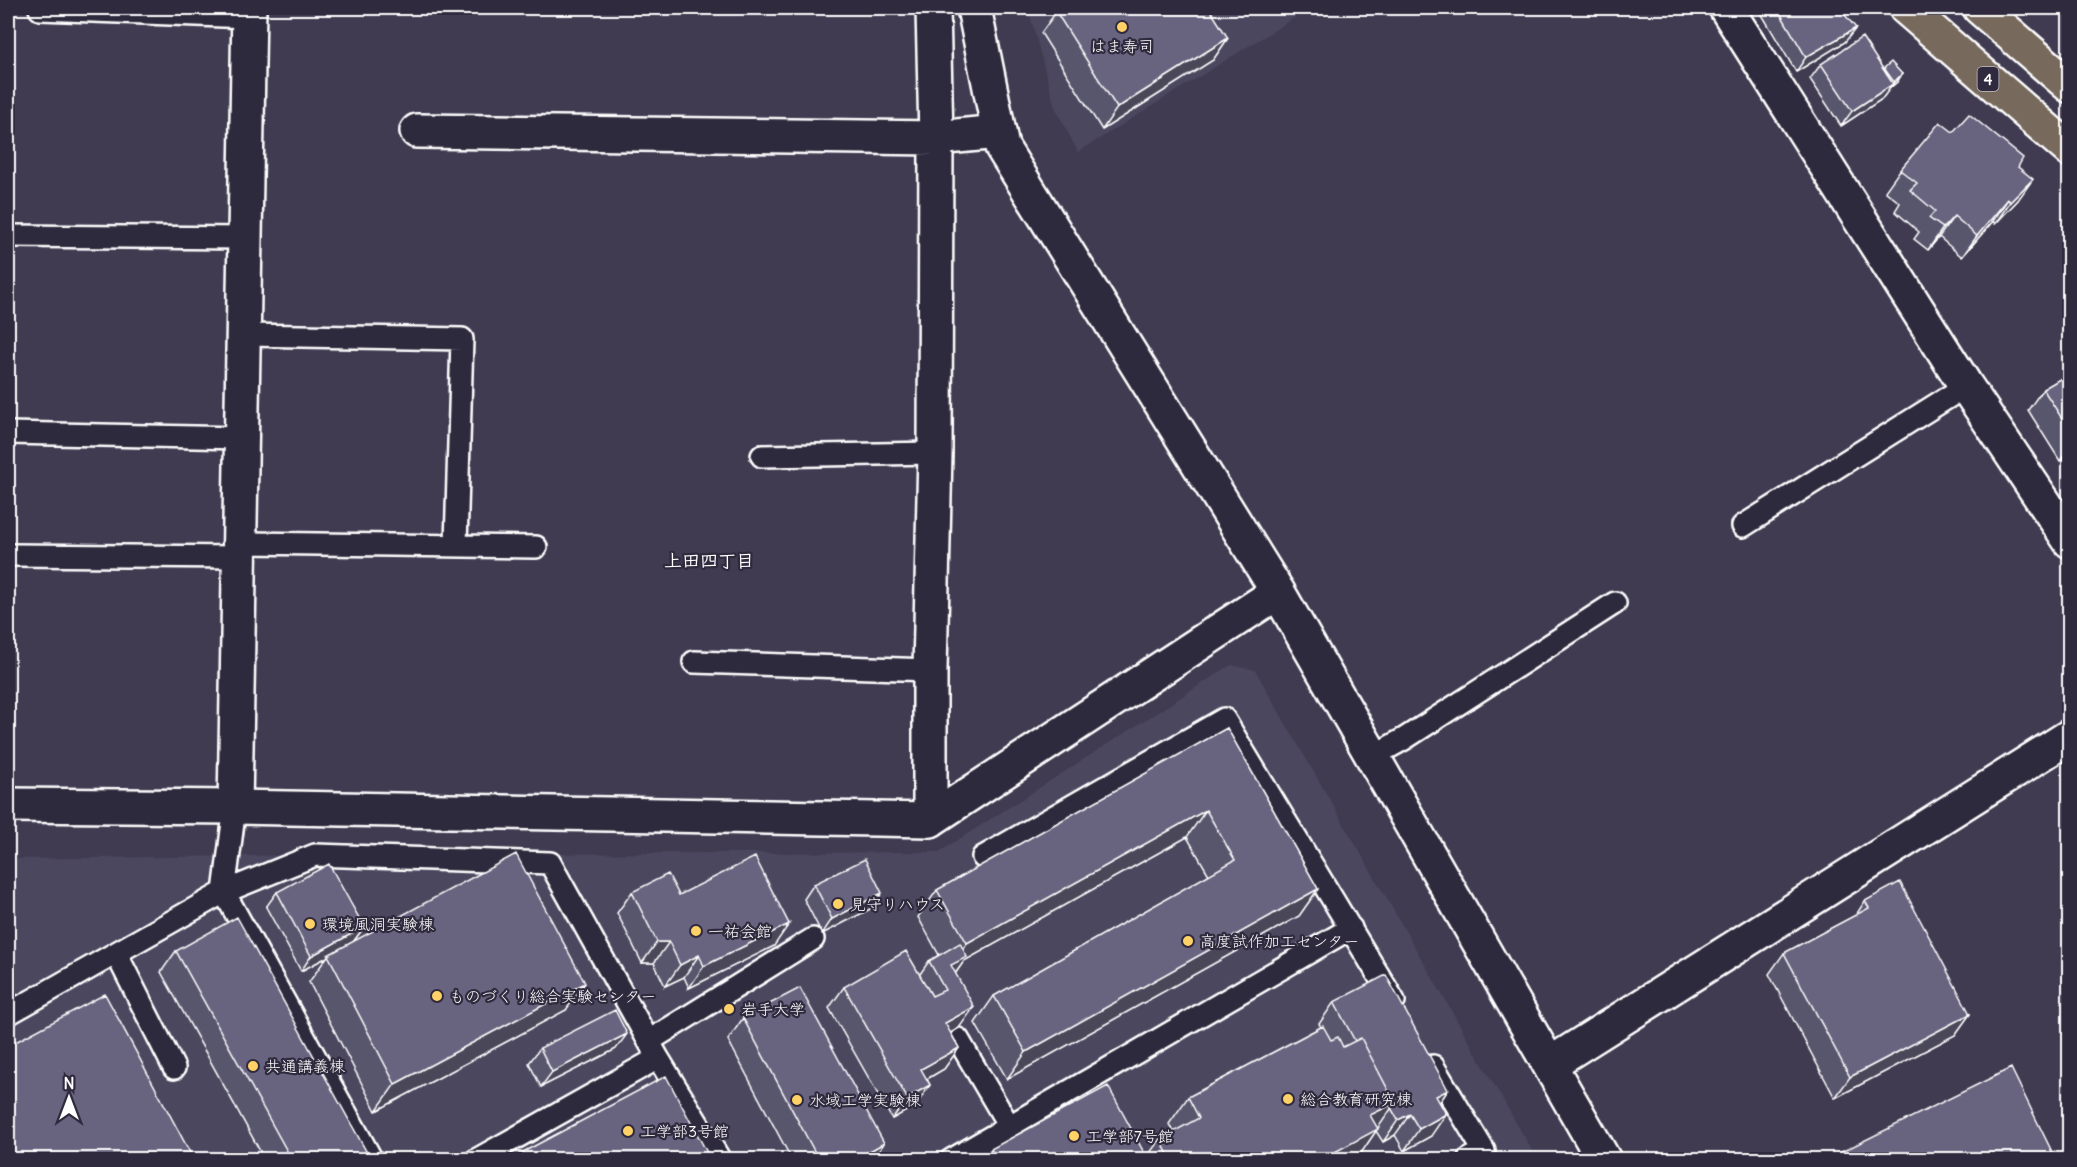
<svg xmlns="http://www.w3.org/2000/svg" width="2077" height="1167" font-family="Delius,'Klee One',sans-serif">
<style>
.built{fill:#4c475f}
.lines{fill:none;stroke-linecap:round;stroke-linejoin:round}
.lane-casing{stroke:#fff;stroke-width:26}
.street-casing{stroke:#fff;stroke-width:38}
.secondary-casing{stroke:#fff;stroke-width:38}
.highway-casing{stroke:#fff;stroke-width:38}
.lane{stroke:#2f2a3d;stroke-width:21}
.street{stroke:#2f2a3d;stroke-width:33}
.secondary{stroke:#2f2a3d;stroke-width:33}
.highway{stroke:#77695c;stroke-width:33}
.wall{fill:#59566d;stroke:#fff;stroke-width:1.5}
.shaded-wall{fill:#494659;stroke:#fff;stroke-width:1.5}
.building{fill:#68647f;stroke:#fff;stroke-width:1.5}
.poi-dot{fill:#ffd166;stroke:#2f2a3d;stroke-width:2}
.labels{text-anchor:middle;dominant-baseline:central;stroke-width:4.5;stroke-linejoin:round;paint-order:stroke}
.shield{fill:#2f2a3d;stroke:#c1bfc5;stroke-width:1.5}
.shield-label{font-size:15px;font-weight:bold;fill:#fff}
.poi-label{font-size:16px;fill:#fff;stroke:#2f2a3d;text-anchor:start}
.neighbourhood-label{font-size:18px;font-weight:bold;fill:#fff;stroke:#2f2a3d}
</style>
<rect width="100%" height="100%" fill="#403b51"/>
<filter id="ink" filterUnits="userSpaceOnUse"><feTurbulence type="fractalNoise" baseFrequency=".0167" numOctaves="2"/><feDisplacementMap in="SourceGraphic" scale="12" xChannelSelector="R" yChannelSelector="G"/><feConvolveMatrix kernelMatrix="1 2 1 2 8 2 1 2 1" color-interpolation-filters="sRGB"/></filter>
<g filter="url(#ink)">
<path class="built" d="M1028,8H1310L1078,152L1055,107Z
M1231,665L1255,670L1537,1159H8V859L315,855L939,852Z"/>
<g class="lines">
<defs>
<path id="lane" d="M40,9L249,17
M8,236L245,238
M243,335L462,339L456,545
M8,433L241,438
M762,456L935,453
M1743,526L1966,386
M240,543L536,547
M12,555L239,557
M694,662L930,670
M1373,756L1404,739L1615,603
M235,807L224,892L315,855L550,863L658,1058L720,1160
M983,857L1224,719L1394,1001
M116,953L174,1068
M8,1014L224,892L372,1160
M958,1039L1009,1126
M649,1041L813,939
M1433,1066L1484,1151L1468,1160
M476,1160L658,1058
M951,1160L1351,928"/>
<path id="street" d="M1726,8L1966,386L2070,541
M417,131L936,138L933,8
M235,807L249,8
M930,820V670L935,453L936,138L999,132
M1550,1064L2070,736"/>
<path id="secondary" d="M974,8L1002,147L1278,592L1604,1160
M8,805L235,807L930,820L1278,592"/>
<path id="highway" d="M1906,8L2070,150
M1980,8L2070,86"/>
</defs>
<use href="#lane" class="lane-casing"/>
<use href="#street" class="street-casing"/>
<use href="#secondary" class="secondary-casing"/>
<use href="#highway" class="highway-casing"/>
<use href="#lane" class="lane"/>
<use href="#street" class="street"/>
<use href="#secondary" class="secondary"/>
<use href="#highway" class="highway"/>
</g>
<path class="wall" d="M1758,8H1839L1845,42L1796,72Z
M1056,12L1228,38L1213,60L1102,130L1041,33Z
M1821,64L1883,69L1902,74L1897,82L1889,89L1882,99L1841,126L1810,79Z
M1953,132L2018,167V200L1995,224L1993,221L1962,257L1939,237L1928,250L1914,239L1919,232L1895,211L1900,203L1885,191L1900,170Z
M2070,373V455L2060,461L2028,410L2043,389Z
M1227,728L1318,889L1299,916L1007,1079L975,1023L994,996L1209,875L1187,837L964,961L955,974L959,1028L951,1033L959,1048L944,1069L927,1079L930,1085L915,1106L892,1119L829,1008L844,987L920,974L929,961L939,955L918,917L937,890Z
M814,884L872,908L822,934L804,899Z
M277,892L364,927L354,941L566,1010L376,1111L309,982L327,957L301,971L266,907Z
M632,892L679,895L774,946L689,988L684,977L665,986L654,963H642L617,913Z
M1865,901L1970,1014L1955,1035L1835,1098L1769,974L1784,953L1856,915Z
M176,951L371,1160H265L161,972Z
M1334,1002L1448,1090L1440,1102L1431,1136L1404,1151L1395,1135L1383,1142L1376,1131L1359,1156L1352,1160H984L991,1149L1147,1157L1160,1139L1173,1132L1169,1124L1188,1097L1321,1027L1319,1024Z
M743,1018L884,1143L873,1160H792L728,1040Z
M540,1048L616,1049L541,1087L529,1063Z
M1837,1154L2056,1160H1833Z"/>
<path class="shaded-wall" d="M1856,28L1845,42L1796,72L1806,57Z
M1228,38L1213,60L1102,130L1117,108Z
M1902,74L1897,82L1889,89L1894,82Z
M1893,84L1882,99L1841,126L1852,111Z
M2033,179L2018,200L1995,224L2010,202Z
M2008,199L1993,221L1962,257L1977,236Z
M1954,216L1939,237L1928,250L1943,228Z
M2070,447V455L2060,461Z
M1206,810L1187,837L964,961L952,978L940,980L967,943Z
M1318,889L1299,916L1007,1079L1026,1052Z
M882,893L872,908L822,934L832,919Z
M789,924L774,946L689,988L704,966Z
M364,927L353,942L328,955L327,957L301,971L311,956Z
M657,942H669L654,963H642Z
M699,955L684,977L665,986L680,965Z
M585,983L566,1010L376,1111L395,1084Z
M974,1007L959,1028L930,1045L945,1023Z
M1970,1014L1955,1035L1835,1098L1850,1077Z
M627,1034L616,1049L541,1087L552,1072Z
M959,1048L944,1069L906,1091L921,1069Z
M930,1085L915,1106L892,1119L907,1098Z
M1448,1090L1433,1112L1436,1096Z
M1395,1103L1359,1156L1352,1160H1320L1370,1115Z
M1410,1114L1395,1135L1383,1142L1398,1120Z
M1446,1114L1431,1136L1404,1151L1419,1129Z
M884,1143L873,1160H854Z"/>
<path class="building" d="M1062,8H1209L1228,38L1117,108L1056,12Z
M1777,8H1839L1856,28L1806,57Z
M1862,37L1893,84L1852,111L1821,64Z
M1891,62L1902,74L1894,82L1884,68Z
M1969,114L2023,158L2018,167L2033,179L2010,202L2008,199L1977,236L1954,216L1943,228L1929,218L1935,211L1910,190L1917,183L1900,170L1940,122L1953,132Z
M2070,373V431L2043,389Z
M1227,728L1318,889L1026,1052L994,996L1235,860L1206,810L967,943L937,890Z
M516,854L585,983L395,1084L328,955Z
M755,857L789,924L704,966L699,955L680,965L669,942H657L632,892L668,874L679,895Z
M865,859L882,893L832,919L814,884Z
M329,864L364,927L311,956L277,892Z
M1900,882L1970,1014L1850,1077L1784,953L1869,908L1865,901Z
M237,917L371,1160H292L176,951Z
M960,943L967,957L951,965L974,1007L945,1023L959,1048L921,1069L930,1085L907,1098L844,987L906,951L932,996L945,990L929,961Z
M1386,975L1448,1090L1436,1096L1446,1114L1419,1129L1410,1114L1398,1120L1391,1108L1395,1103L1361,1038L1355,1041L1334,1002Z
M800,988L884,1143L854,1160H819L743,1018Z
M105,994L194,1160H8V1046Z
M615,1010L627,1034L552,1072L540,1048Z
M1323,1026L1331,1040L1338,1037L1343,1047L1361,1038L1395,1103L1370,1115L1378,1129L1320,1160H1171L1160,1139L1199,1118L1188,1097Z
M2011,1068L2056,1160H1840L1837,1154Z
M666,1076L711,1160H508Z
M1108,1086L1148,1160H997L991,1149Z"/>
</g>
<g class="poi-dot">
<circle cx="1122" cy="27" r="6"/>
<circle cx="838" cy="904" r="6"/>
<circle cx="310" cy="924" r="6"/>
<circle cx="696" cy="931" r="6"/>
<circle cx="1188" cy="941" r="6"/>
<circle cx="437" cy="996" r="6"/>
<circle cx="729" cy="1009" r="6"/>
<circle cx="253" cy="1066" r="6"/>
<circle cx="1288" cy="1099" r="6"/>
<circle cx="797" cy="1100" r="6"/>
<circle cx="628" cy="1131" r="6"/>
<circle cx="1074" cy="1136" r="6"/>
</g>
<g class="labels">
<rect class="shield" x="1977.5" y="67" width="21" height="24" rx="4.5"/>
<g class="shield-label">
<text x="1988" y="79">4</text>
</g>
<g class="poi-label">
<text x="1122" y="46" text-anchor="middle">はま寿司</text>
<text x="850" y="904">見守りハウス</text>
<text x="322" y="924">環境風洞実験棟</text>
<text x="708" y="931">一祐会館</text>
<text x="1200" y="941">高度試作加工センター</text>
<text x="449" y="996">ものづくり総合実験センター</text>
<text x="741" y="1009">岩手大学</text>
<text x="265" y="1066">共通講義棟</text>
<text x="1300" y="1099">総合教育研究棟</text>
<text x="809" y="1100">水域工学実験棟</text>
<text x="640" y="1131">工学部3号館</text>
<text x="1086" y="1136">工学部7号館</text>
</g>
<g class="neighbourhood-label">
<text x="709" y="560">上田四丁目</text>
</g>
</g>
<rect width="2077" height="1167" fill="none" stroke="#2f2a3d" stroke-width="30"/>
<rect x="15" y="15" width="2047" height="1137" fill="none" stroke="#fff" stroke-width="2" filter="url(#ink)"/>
<g transform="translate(69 1098)" stroke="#2f2a3d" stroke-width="4.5" paint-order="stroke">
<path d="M0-4.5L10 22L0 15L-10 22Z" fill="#ffffff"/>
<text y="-9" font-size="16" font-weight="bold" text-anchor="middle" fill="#ffffff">N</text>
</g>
</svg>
